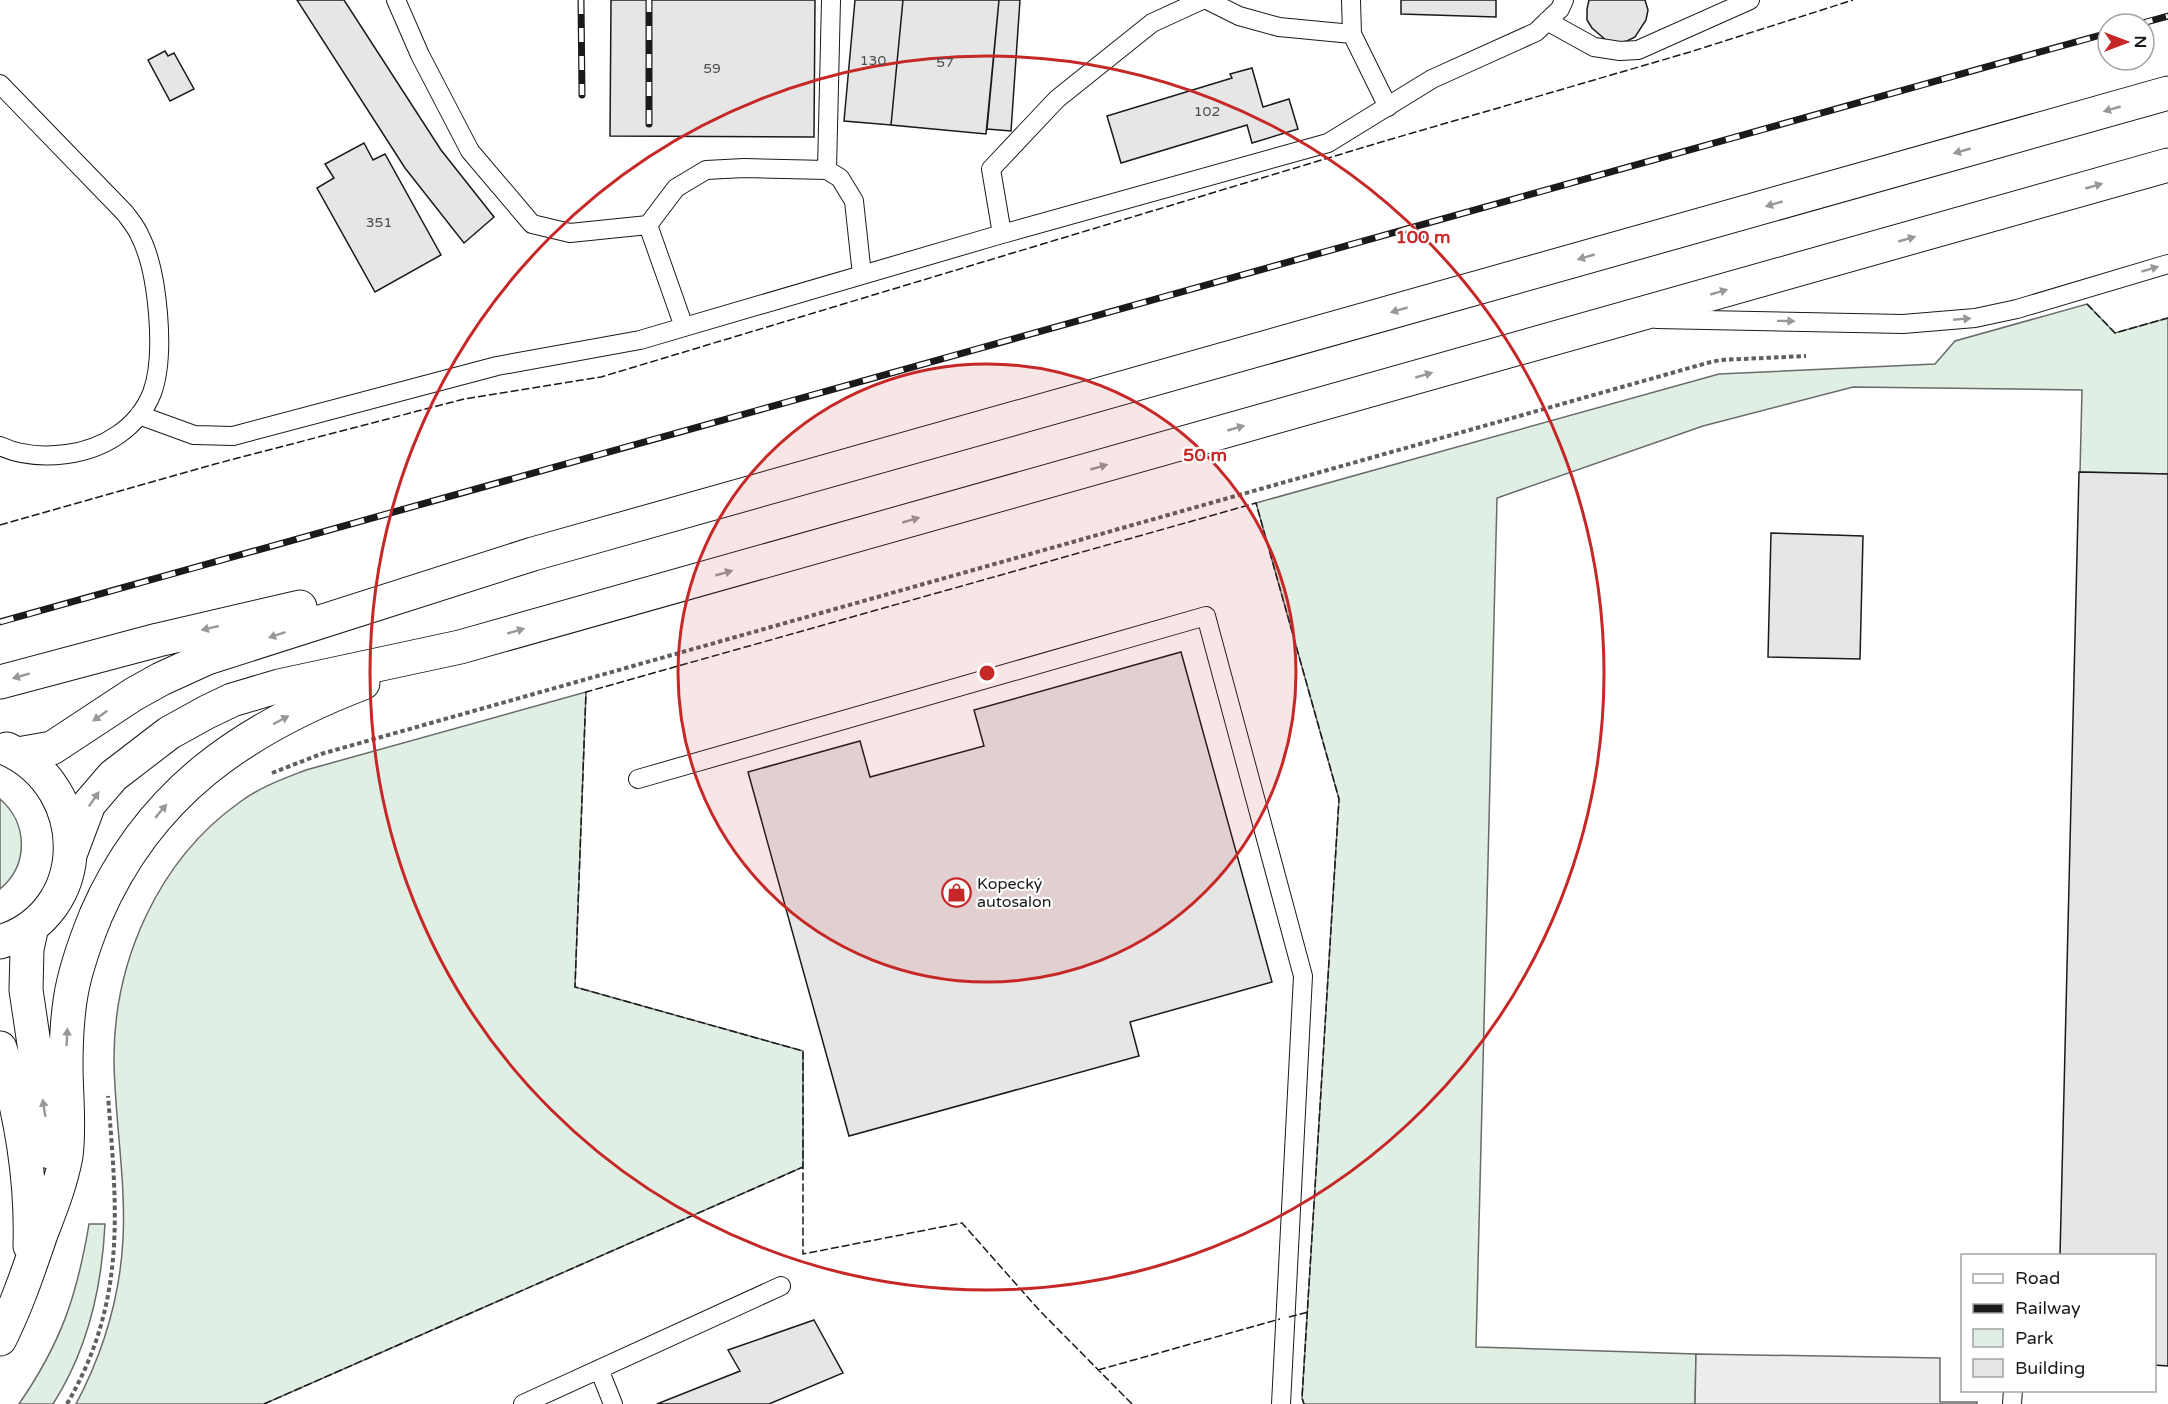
<svg xmlns="http://www.w3.org/2000/svg" width="2168" height="1404" font-family="'Varela Round',sans-serif">
<style>
.green{fill:#e0efe3;stroke:#6a6a6a;stroke-width:1.5}
.parking{fill:#ededed;stroke:#6a6a6a;stroke-width:1.5}
.building{fill:#e6e6e6;stroke:#1a1a1a;stroke-width:1.5}
.lines{fill:none;stroke-linecap:round;stroke-linejoin:round}
.service-casing{stroke:#1a1a1a;stroke-width:20}
.primary-casing{stroke:#1a1a1a;stroke-width:35}
.path{stroke:#5f5f5f;stroke-width:4;stroke-dasharray:4.5 3;stroke-linecap:butt}
.service{stroke:#fff;stroke-width:18}
.primary{stroke:#fff;stroke-width:33}
.rail-casing{stroke:#1a1a1a;stroke-width:7}
.rail{stroke:#fff;stroke-width:4.5;stroke-dasharray:14;stroke-linecap:butt}
.fence{stroke:#1a1a1a;stroke-width:1.5;stroke-dasharray:8 3;stroke-linecap:butt}
.oneway{fill:#989898}
.ring{fill:none;stroke:#c62828;stroke-width:3}
.labels{text-anchor:middle;dominant-baseline:central;stroke-width:4.5;stroke-linejoin:round;paint-order:stroke}
.number-label{font-size:14px;fill:#4d4d4d}
.poi-label{font-size:16px;fill:#1a1a1a;stroke:#fff;text-anchor:start}
.centre{fill:#c62828;stroke:#fff;stroke-width:3}
.ring-label{font-size:18px;text-anchor:middle;font-weight:bold;fill:#c62828;stroke:#fff;stroke-width:4.5;stroke-linejoin:round;paint-order:stroke}
</style>
<rect width="100%" height="100%" fill="#fff"/>
<path class="green" d="M2087,304L2115,333L2168,318V474L2080,472L2082,390L1853,387L1703,426L1497,498L1476,1347L1696,1354L1695,1404H1304L1302,1398L1339,799L1256,503L1719,374L1935,364L1955,341Z
M586,692L575,987L803,1051V1167L264,1404H76C103,1353 120,1297 123,1239C126,1180 115,1121 114,1062C113,962 158,860 240,802C260,787 283,779 306,770Z
M0,799C28,823 29,865 0,889Z
M89,1224H105C102,1287 87,1351 53,1404H19C61,1343 77,1296 89,1224Z"/>
<path class="parking" d="M1696,1354L1940,1358V1402H1977V1404H1695Z"/>
<path class="building" d="M297,0H344L441,150L494,217L464,243L405,168Z
M611,0H815L814,137L610,136Z
M855,0H903L891,125L844,121Z
M903,0H999L986,134L891,125Z
M999,0H1020L1011,131L987,129Z
M1401,0H1496V17L1401,14Z
M1589,0H1645L1648,10L1646,20L1635,37L1627,41L1616,43L1607,41L1592,28L1587,20V9Z
M165,51L168,56L174,53L194,89L170,101L148,60Z
M1252,68L1263,107L1289,99L1298,129L1252,143L1247,125L1121,163L1107,116L1232,78L1230,74Z
M364,143L373,160L385,154L441,255L375,292L317,188L334,178L325,164Z
M2079,472L2168,474V1366L2154,1365V1256H2060Z
M1771,533L1863,536L1860,659L1768,657Z
M1181,652L1272,982L1130,1022L1139,1056L849,1136L748,772L860,741L870,777L984,746L974,710Z
M814,1320L843,1373L769,1404H657L740,1371L728,1350Z"/>
<g class="lines">
<defs>
<path id="service" d="M396,0L420,55L470,151L532,224L570,233L648,225L676,188L706,170L744,168L827,170L840,178L854,201L862,275
M1207,0L1239,16L1279,27L1352,34
M1351,0L1352,34L1388,107
M1547,21L1594,47L1620,51L1638,50L1750,0
M0,84L125,213C130,220 137,228 140,236C158,271 166,355 152,393C138,428 104,449 67,454C44,457 21,456 0,446
M827,170L831,0
M648,225L684,327
M1002,234L991,169L1057,99L1152,23L1202,0
M1656,319L1903,324L1975,318L2017,309L2168,264
M139,415L194,435L233,436L497,366L640,340L1002,234L1328,143L1432,79L1536,32L1560,9L1564,0
M638,779L1206,616L1303,976L1281,1404
M599,1369L613,1404
M523,1404L781,1286
M2012,1404L2013,1390"/>
<path id="primary" d="M0,682L158,640L300,607
M18,754L52,748L134,694L161,679L207,658L533,554L2168,93
M71,852L89,804L113,776L169,733L207,712L232,700L279,686L460,647L2168,165
M32,926L27,949L26,990L50,1152
M0,942C92,914 93,788 7,749
M0,1048C21,1110 32,1180 30,1246
M0,1339C17,1305 29,1269 41,1234C51,1208 61,1183 66,1156C70,1126 66,1095 66,1065C66,1044 67,1022 70,1001C74,972 85,942 96,915C149,793 243,729 363,683"/>
</defs>
<use href="#service" class="service-casing"/>
<use href="#primary" class="primary-casing"/>
<path class="path" d="M272,773L321,754L1707,363L1720,360L1806,356
M67,1404C127,1301 117,1210 108,1096"/>
<use href="#service" class="service"/>
<use href="#primary" class="primary"/>
<defs>
<path id="rail" d="M581,0L582,95
M2139,24L2168,16
M649,124V0
M0,622L2108,33"/>
</defs>
<use href="#rail" class="rail-casing"/>
<use href="#rail" class="rail"/>
<path class="fence" d="M2087,304L2115,333L2168,318
M0,525L215,464L464,399L601,377L1378,143L1690,52L1853,0
M1289,1317L1308,1312
M1098,1370L1280,1319
M264,1404L803,1167
M1132,1404L1040,1311L962,1223L803,1254V1051L575,987L586,692L1256,503L1339,799L1302,1398L1304,1404"/>
</g>
<defs><path id="oneway-solid" d="M-6-.8H1V-3.2L6.5 0L1 3.2V.8H-6Z" transform="scale(1.5)"/></defs>
<g class="oneway">
<use href="#oneway-solid" transform="translate(2112 109) rotate(164)"/>
<use href="#oneway-solid" transform="translate(1962 151) rotate(164)"/>
<use href="#oneway-solid" transform="translate(2094 186) rotate(-16)"/>
<use href="#oneway-solid" transform="translate(1774 204) rotate(164)"/>
<use href="#oneway-solid" transform="translate(1907 239) rotate(-16)"/>
<use href="#oneway-solid" transform="translate(1586 257) rotate(164)"/>
<use href="#oneway-solid" transform="translate(2150 269) rotate(-17)"/>
<use href="#oneway-solid" transform="translate(1719 292) rotate(-16)"/>
<use href="#oneway-solid" transform="translate(1399 310) rotate(164)"/>
<use href="#oneway-solid" transform="translate(1962 319) rotate(-5)"/>
<use href="#oneway-solid" transform="translate(1786 321) rotate(1)"/>
<use href="#oneway-solid" transform="translate(1424 375) rotate(-16)"/>
<use href="#oneway-solid" transform="translate(1236 428) rotate(-16)"/>
<use href="#oneway-solid" transform="translate(1099 467) rotate(-16)"/>
<use href="#oneway-solid" transform="translate(911 520) rotate(-16)"/>
<use href="#oneway-solid" transform="translate(724 573) rotate(-16)"/>
<use href="#oneway-solid" transform="translate(210 628) rotate(167)"/>
<use href="#oneway-solid" transform="translate(516 631) rotate(-16)"/>
<use href="#oneway-solid" transform="translate(277 635) rotate(162)"/>
<use href="#oneway-solid" transform="translate(21 676) rotate(164)"/>
<use href="#oneway-solid" transform="translate(100 716) rotate(145)"/>
<use href="#oneway-solid" transform="translate(281 720) rotate(-28)"/>
<use href="#oneway-solid" transform="translate(94 799) rotate(-55)"/>
<use href="#oneway-solid" transform="translate(161 811) rotate(-50)"/>
<use href="#oneway-solid" transform="translate(67 1037) rotate(-87)"/>
<use href="#oneway-solid" transform="translate(44 1108) rotate(-99)"/>
</g>
<circle cx="987" cy="673" r="309" fill="#c62828" fill-opacity=".12"/>
<g class="ring">
<circle cx="987" cy="673" r="309"/>
<circle cx="987" cy="673" r="617"/>
</g>
<defs>
<symbol id="shop-ring" viewBox="-11 -11 22 22"><circle r="9.5" fill="#fff" stroke="#c62828" stroke-width="1.5"/><path d="M-5-2.5h2.3a2.7 3.5 0 0 1 5.4 0H5L5.5 6h-11ZM-1.5-2.5h3a1.5 2.3 0 0 0-3 0Z" fill="#c62828"/></symbol>
</defs>
<g fill-rule="evenodd">
<use href="#shop-ring" x="940" y="876" width="33" height="33"/>
</g>
<g class="labels">
<g class="number-label">
<text x="873" y="60">130</text>
<text x="945" y="62">57</text>
<text x="712" y="68">59</text>
<text x="1207" y="111">102</text>
<text x="379" y="222">351</text>
</g>
<g class="poi-label">
<text x="977" y="884">Kopecký<tspan x="977" dy="18">autosalon</tspan></text>
</g>
</g>
<circle cx="987" cy="673" r="9" class="centre"/>
<g class="ring-label">
<text x="1423" y="243">100 m</text>
<text x="1205" y="461">50 m</text>
</g>
<rect x="1961" y="1254" width="195" height="138" fill="#ffffff" stroke="#a3a3a3" stroke-width="1.5"/>
<rect x="1973" y="1274" width="30" height="9" fill="#ffffff" stroke="#a3a3a3" stroke-width="1.5"/>
<text x="2015" y="1284" font-size="18" fill="#1a1a1a">Road</text>
<rect x="1973" y="1304" width="30" height="9" fill="#1a1a1a" stroke="#a3a3a3" stroke-width="1.5"/>
<text x="2015" y="1314" font-size="18" fill="#1a1a1a">Railway</text>
<rect x="1973" y="1329" width="30" height="18" fill="#e0efe3" stroke="#a3a3a3" stroke-width="1.5"/>
<text x="2015" y="1344" font-size="18" fill="#1a1a1a">Park</text>
<rect x="1973" y="1359" width="30" height="18" fill="#e6e6e6" stroke="#a3a3a3" stroke-width="1.5"/>
<text x="2015" y="1374" font-size="18" fill="#1a1a1a">Building</text>
<g transform="translate(2126 42) rotate(90)"><circle r="28" fill="#ffffff" stroke="#a3a3a3" stroke-width="1.5"/>
<path d="M0-4.5L10 22L0 15L-10 22Z" fill="#c62828"/>
<text y="-9" font-size="16" font-weight="bold" text-anchor="middle" fill="#1a1a1a">N</text>
</g>
</svg>
